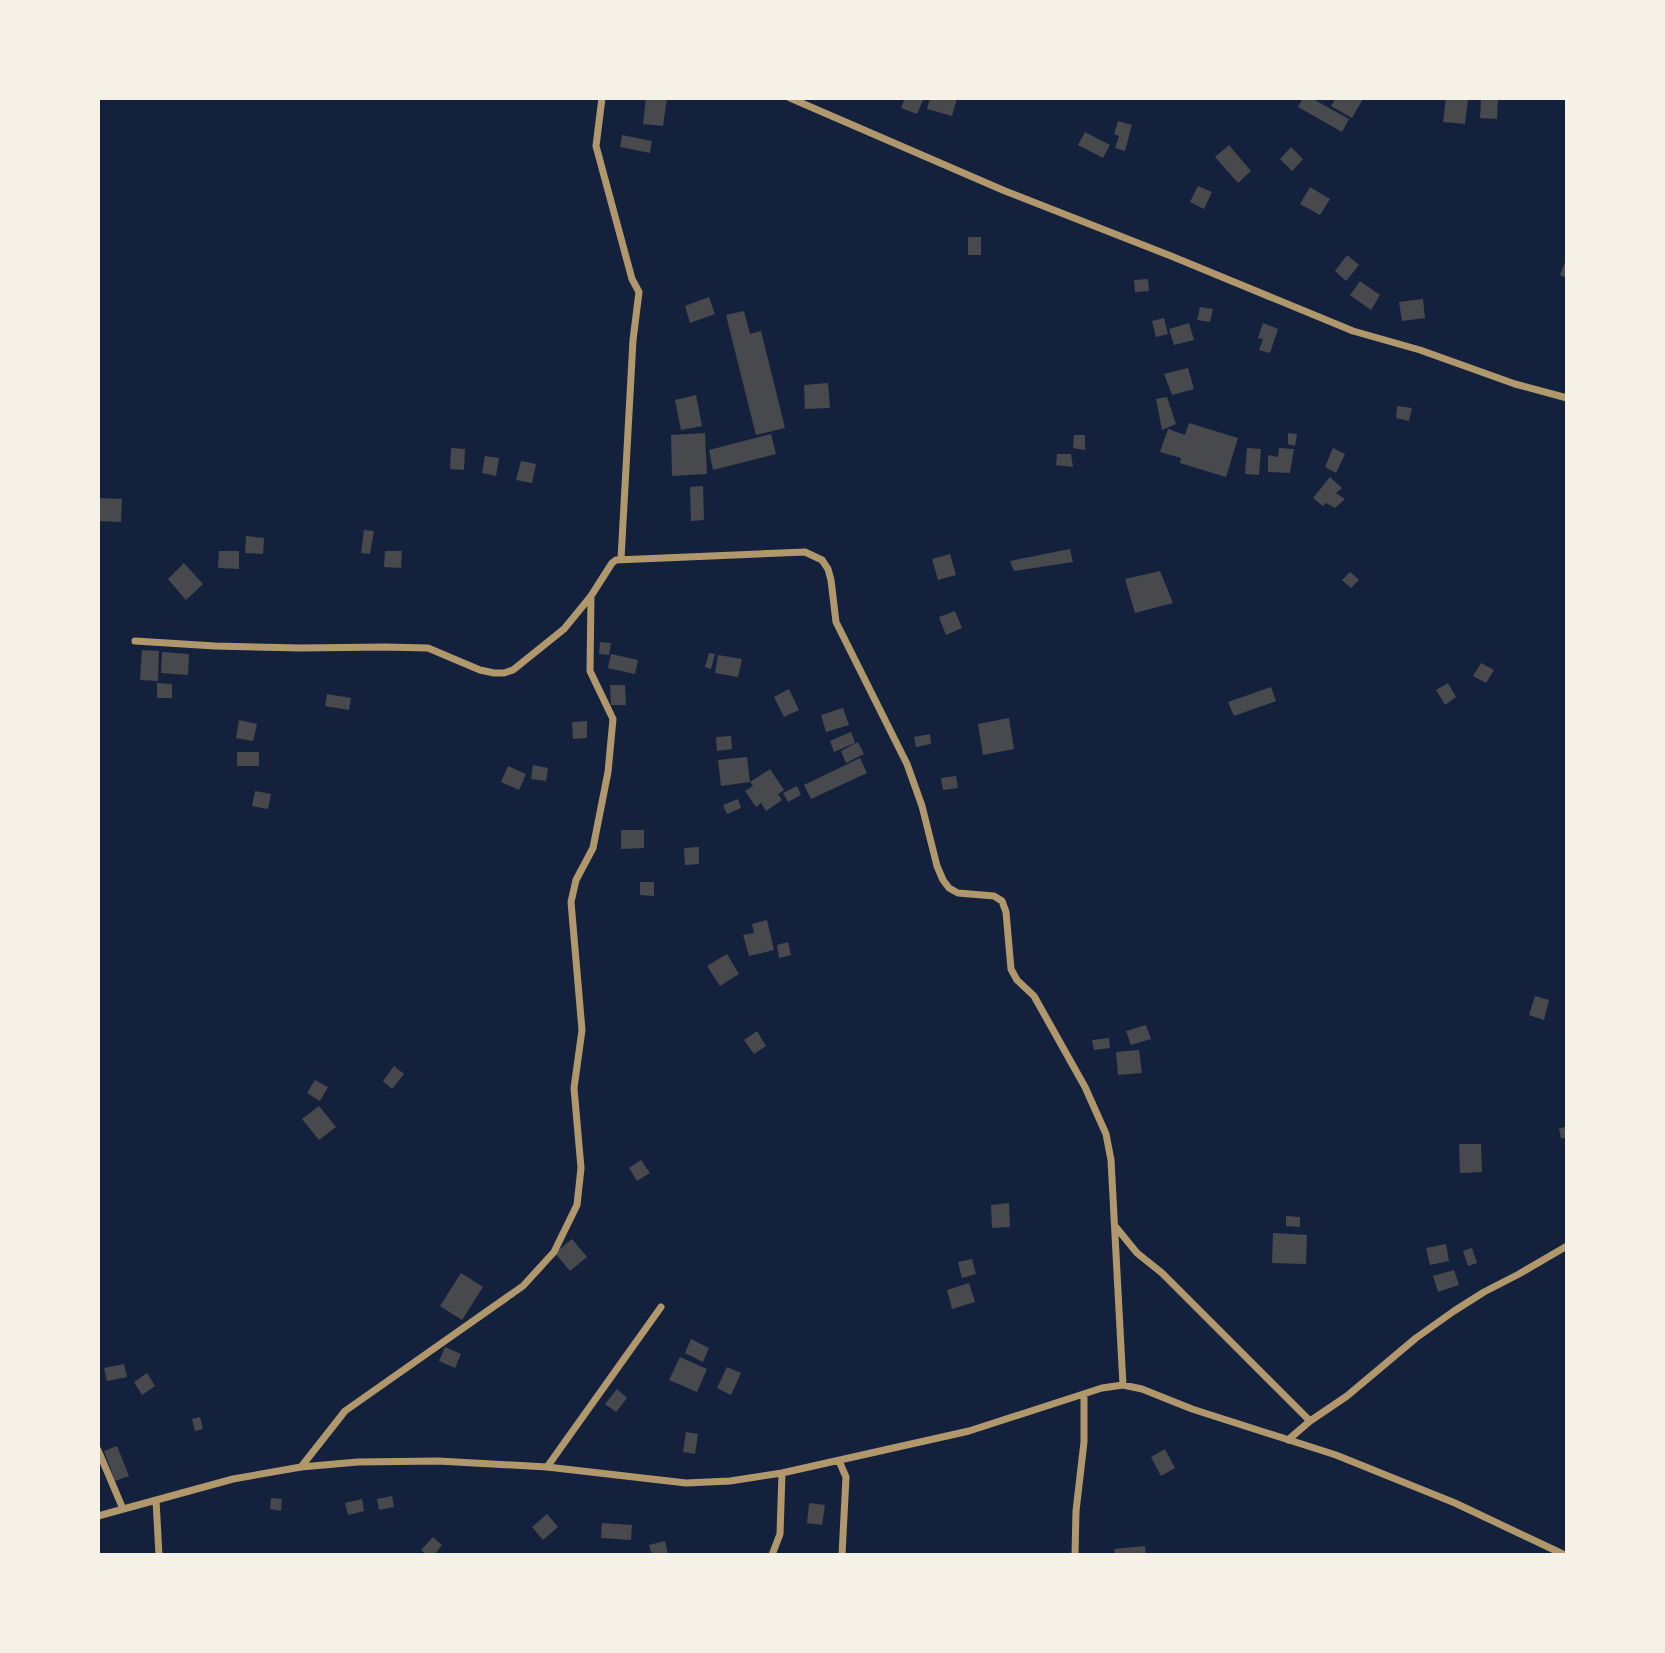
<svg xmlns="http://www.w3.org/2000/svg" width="1665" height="1653" font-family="'Zilla Slab',serif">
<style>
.building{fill:#48494c}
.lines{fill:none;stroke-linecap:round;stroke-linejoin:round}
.minor{stroke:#b1986c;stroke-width:7}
</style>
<rect width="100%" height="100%" fill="#14213d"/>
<path class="building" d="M646,98H667L663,126L643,124Z
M905,98H924L917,114L901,108Z
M930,98H957L952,116L927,109Z
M1303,98H1311L1349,119L1342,132L1298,107Z
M1336,98H1360L1363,99L1352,118L1331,106Z
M1446,98L1468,99L1465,124L1443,122Z
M1481,98H1498L1497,119L1480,118Z
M1118,121L1132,125L1125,151L1115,148L1119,136L1114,134Z
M1085,132L1110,145L1103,158L1078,145Z
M622,135L652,141L650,153L620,147Z
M1229,145L1251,171L1238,183L1215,157Z
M1291,147L1303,159L1292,171L1280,159Z
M1198,186L1212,192L1204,209L1190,202Z
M1310,187L1330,199L1320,215L1300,204Z
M968,237H981V255H968Z
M1347,255L1359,265L1346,281L1335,271Z
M1567,257V278L1560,275Z
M1148,279L1149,291L1135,292L1134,280Z
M1360,281L1380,295L1371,310L1350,295Z
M709,297L715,314L690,323L685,306Z
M1423,299L1425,318L1402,321L1399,302Z
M1200,307L1213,309L1210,322L1197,320Z
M744,311L750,334L761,331L785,428L756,435L726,315Z
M1164,318L1168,334L1156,337L1152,321Z
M1189,323L1194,340L1174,345L1169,329Z
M1263,323L1278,329L1270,353L1259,350L1263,339L1258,338Z
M1188,368L1194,389L1172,395L1164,374Z
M828,383L830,408L805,409L804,385Z
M696,395L702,426L681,430L675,400Z
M1167,397L1176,424L1162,430L1156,399Z
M1397,406L1412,408L1409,421L1396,418Z
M1189,423L1238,438L1226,477L1180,463L1181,458L1160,452L1168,429L1185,435Z
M705,433L707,474L672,476L671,435Z
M1288,433L1297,434L1295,446L1288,444Z
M771,434L776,454L713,470L709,450Z
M1074,435H1085V450L1073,448Z
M451,448L465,449L464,470L450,469Z
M1247,448L1261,449L1259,475L1245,474Z
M1279,448L1294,449L1290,473L1268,472V455L1278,457Z
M1333,448L1345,454L1336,473L1325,467Z
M1057,454H1071L1073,467L1056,465Z
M485,456L499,458L496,476L482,473Z
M521,461L536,464L532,483L516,480Z
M1330,477L1342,488L1336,493L1345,499L1335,508L1326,503L1323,506L1313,498Z
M703,486L704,520L691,521L690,487Z
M99,498L122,499L121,522L99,521Z
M364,530L374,531L370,554L361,553Z
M246,536L264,538L263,554L245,553Z
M1070,549L1073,562L1014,571L1010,561Z
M219,551H239V569L218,568Z
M385,551H402L401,568L384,567Z
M950,554L956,575L938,580L932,559Z
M184,563L203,584L186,600L168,579Z
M1160,571L1173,603L1135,613L1125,579Z
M1350,572L1359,580L1351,588L1342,580Z
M955,611L962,628L946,635L939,617Z
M600,642L611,643L609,655L599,654Z
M142,650L159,651L158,681L140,680Z
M162,652L189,654L188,675L161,673Z
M709,653L715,654L711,669L705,667Z
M611,654L638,660L635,674L608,668Z
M718,655L742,659L738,677L715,673Z
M1481,663L1494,670L1486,683L1473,676Z
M157,683L172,684V698H157Z
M1448,683L1456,697L1445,705L1436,690Z
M610,685H625L626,705H611Z
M1271,687L1276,701L1234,716L1228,702Z
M789,689L799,710L784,717L774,697Z
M327,694L351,698L349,710L325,706Z
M843,708L849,725L826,732L821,715Z
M1009,718L1014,749L983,755L978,724Z
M239,720L257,724L253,741L236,738Z
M587,721V738L573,739L572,722Z
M851,732L855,743L834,752L830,741Z
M930,734L931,744L916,747L914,737Z
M731,736L732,749L717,751L716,737Z
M858,742L864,754L846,763L841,751Z
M237,752H259V766H237Z
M747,757L750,782L721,786L718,760Z
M860,758L867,773L811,799L804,785Z
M533,765L548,768L546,781L531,779Z
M508,766L526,774L519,790L501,782Z
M770,769L784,790L778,794L782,800L766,811L761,803L756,807L745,791L753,786L750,782Z
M956,776L958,788L943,790L941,778Z
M797,786L801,795L788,802L783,793Z
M255,791L271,794L268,809L252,806Z
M738,799L741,808L727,814L723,805Z
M621,830H644V848L621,849Z
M699,847V864L685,865L684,848Z
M640,882H654V896L640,895Z
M767,920L774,950L749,956L743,935L754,933L752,924Z
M788,942L791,955L779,958L777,945Z
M727,954L739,974L720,986L707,966Z
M1535,996L1549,1000L1544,1020L1529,1015Z
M1146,1025L1151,1039L1131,1045L1126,1031Z
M757,1031L766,1046L754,1054L744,1040Z
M1109,1038L1110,1048L1094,1050L1092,1040Z
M1139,1050L1142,1073L1118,1075L1116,1052Z
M394,1066L404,1074L392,1089L383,1081Z
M315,1080L328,1087L320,1101L307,1093Z
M319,1106L336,1127L319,1140L302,1119Z
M1567,1127V1138H1561L1559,1128Z
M1459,1144H1481L1482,1172L1460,1173Z
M641,1160L650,1173L637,1181L629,1168Z
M1009,1203L1010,1227L992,1228L991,1205Z
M1286,1216L1300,1217V1227L1286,1226Z
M1273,1233L1307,1235L1306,1264L1272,1263Z
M572,1239L587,1257L570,1271L555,1253Z
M1446,1244L1449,1261L1430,1265L1426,1248Z
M1472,1248L1477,1263L1468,1266L1463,1251Z
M972,1259L976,1274L962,1278L958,1262Z
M1454,1270L1459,1285L1438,1292L1433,1276Z
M461,1273L483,1287L462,1320L440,1306Z
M969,1283L975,1302L952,1309L947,1290Z
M691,1339L709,1348L703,1362L685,1353Z
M445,1347L461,1354L455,1368L439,1361Z
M680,1357L707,1369L697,1392L669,1380Z
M124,1364L127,1377L107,1381L104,1368Z
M727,1367L741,1373L731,1395L717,1388Z
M147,1373L155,1386L142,1395L134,1382Z
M617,1389L627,1398L616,1412L605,1404Z
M200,1417L203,1429L195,1431L192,1419Z
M686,1432L698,1434L695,1454L683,1452Z
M117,1446L129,1476L115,1481L104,1451Z
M1165,1449L1175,1468L1161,1476L1151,1457Z
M392,1496L394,1507L379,1510L377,1499Z
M271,1498L282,1499L281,1511L270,1509Z
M362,1499L364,1511L348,1515L345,1503Z
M809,1503L825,1505L822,1525L807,1523Z
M547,1514L558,1527L543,1540L532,1527Z
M602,1523L632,1525L631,1540L601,1538Z
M433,1537L442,1545L434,1555H427L421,1550Z
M665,1541L668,1555H652L649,1545Z
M1145,1546L1146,1555H1115L1114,1549Z"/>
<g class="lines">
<path class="minor" d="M602,98L596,146L632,279L639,292L633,340L621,559
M790,98L1005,191L1171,256L1353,331L1420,350L1515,384L1567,398
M135,641L215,646L301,648L385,647L428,648L480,670L494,673H504L513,670L564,629L591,596L612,563L616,560L805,552L822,560L828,569L831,580L836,622L907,764L922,806L937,866L943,880L949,888L958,893L994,896L1002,901L1006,912L1011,969L1017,980L1034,996L1085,1087L1106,1134L1111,1160L1123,1385
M1115,1226L1137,1253L1162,1273L1310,1421
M1288,1440L1310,1421L1347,1396L1416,1338L1454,1311L1484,1292L1519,1274L1567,1246
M98,1450L123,1509
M839,1461L846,1477L842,1555
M301,1467L345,1411L523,1286L554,1252L577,1205L581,1168L574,1088L582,1030L571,902L576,880L593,848L608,772L613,719L590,671L591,596
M547,1467L661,1307
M156,1500L159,1555
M98,1516L233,1479L301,1467L358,1462L438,1461L547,1467L686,1483L730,1481L782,1473L969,1431L1102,1388L1123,1385L1142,1389L1192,1409L1336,1455L1455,1503L1565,1555
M772,1555L780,1534L782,1473
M1075,1555L1076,1511L1084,1442V1395"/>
</g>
<rect width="1665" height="1653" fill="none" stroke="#f6f1e7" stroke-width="200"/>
</svg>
